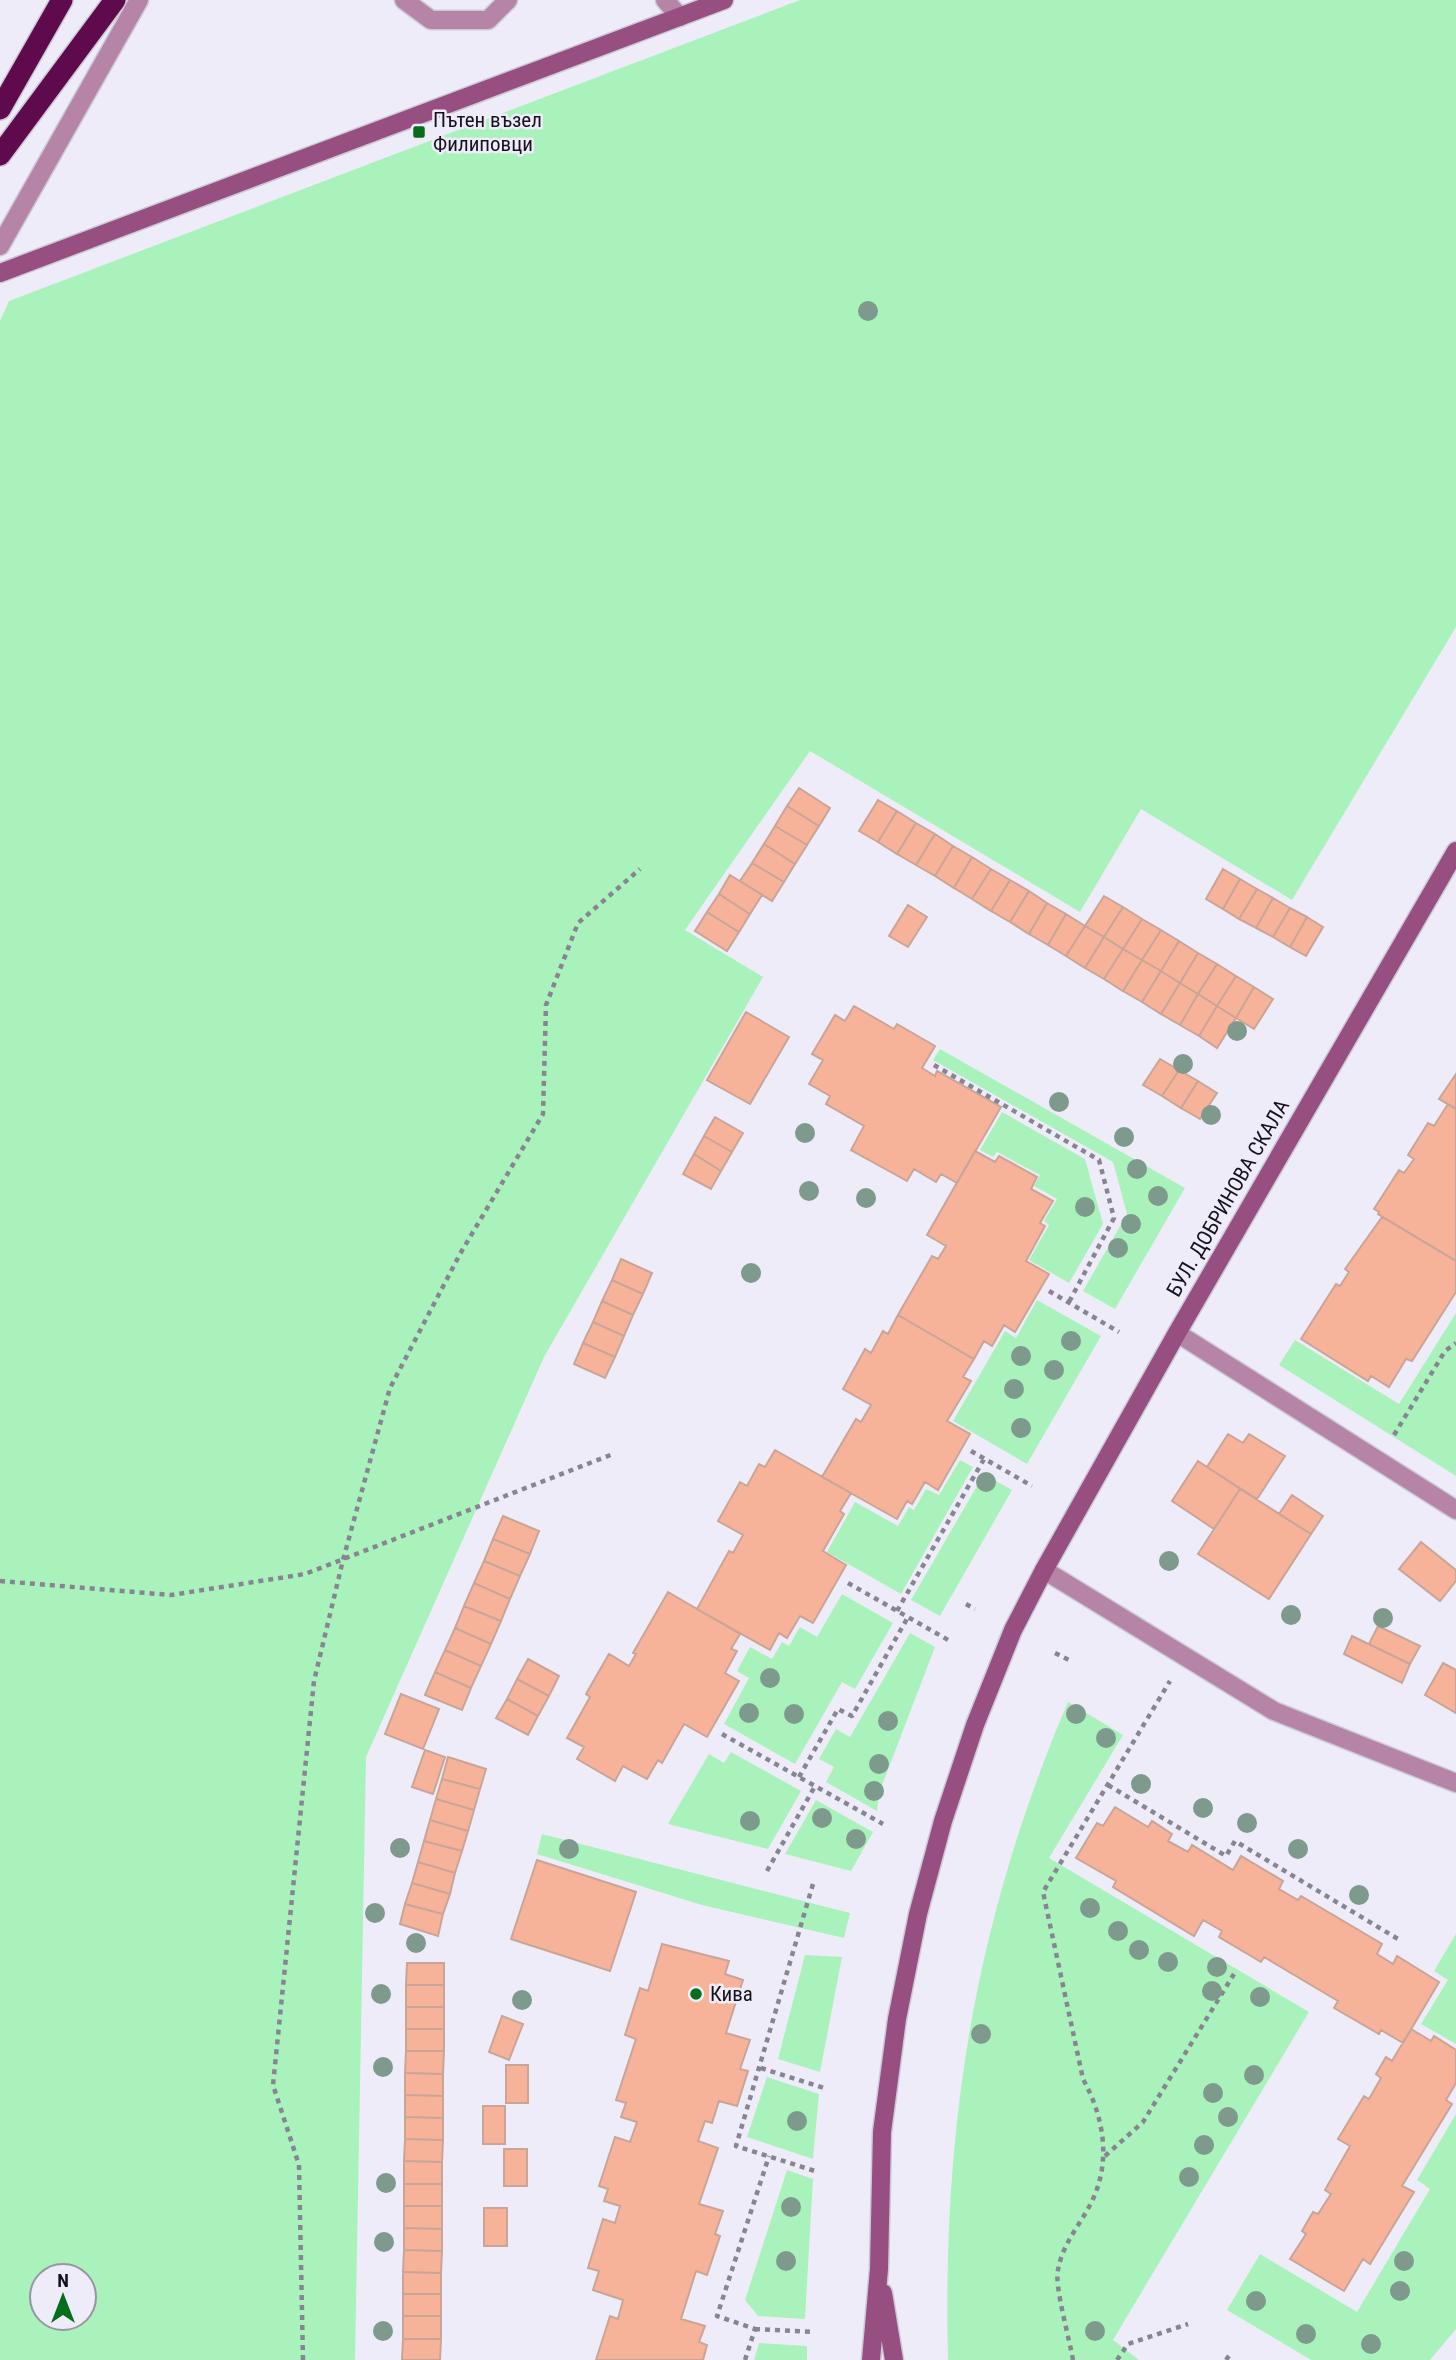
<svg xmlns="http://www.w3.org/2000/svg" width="1456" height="2360" font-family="'Roboto Condensed',sans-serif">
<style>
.green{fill:#aaf2bc;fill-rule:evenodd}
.building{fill:#f7b39a;stroke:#c9a598;stroke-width:2}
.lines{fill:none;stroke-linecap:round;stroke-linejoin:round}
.lane-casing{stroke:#ccc9d7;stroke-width:21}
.street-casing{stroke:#ccc9d7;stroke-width:21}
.secondary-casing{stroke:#ccc9d7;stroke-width:21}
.highway-casing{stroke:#ccc9d7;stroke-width:24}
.path{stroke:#888592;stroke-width:4.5;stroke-dasharray:5 5;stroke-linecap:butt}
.lane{stroke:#b684a6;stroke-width:18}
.street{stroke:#b684a6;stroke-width:18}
.secondary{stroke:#974f82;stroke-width:18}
.highway{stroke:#5f0a4d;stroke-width:21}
.tree{fill:#7e9a8d}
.poi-dot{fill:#066d1c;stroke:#efecfa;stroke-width:2.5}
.labels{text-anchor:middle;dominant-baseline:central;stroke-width:5;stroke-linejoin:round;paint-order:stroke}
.poi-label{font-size:21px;fill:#15121d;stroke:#efecfa;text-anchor:start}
.street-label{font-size:21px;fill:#15121d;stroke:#efecfa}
</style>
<rect width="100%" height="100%" fill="#efecfa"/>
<path class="green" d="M800,0H1456V627L1292,900L1141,809L1080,912L810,751L685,930L763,977L544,1357L366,1757L355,2360H0V321L9,301ZM84,2276V2318H42V2276Z
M940,1049L1185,1188L1115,1309L1083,1291L1127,1214L1113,1162L933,1060Z
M1002,1112L1085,1159L1103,1224L1069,1283L1029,1260L1049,1225L1044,1221L1057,1199L1034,1186L1040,1175L997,1152L993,1157L980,1150Z
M1037,1300L1101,1336L1027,1464L953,1421L1005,1331L1016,1338Z
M1456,1313V1476L1279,1365L1295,1340L1399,1404Z
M960,1460L973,1467L901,1594L827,1552L855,1502L898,1526L909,1507L914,1510L926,1489L939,1495Z
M984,1474L1012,1490L940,1616L911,1600Z
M842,1594L893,1623L855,1689L842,1682L795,1764L724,1724L749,1678L737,1671L750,1647L772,1659L782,1642L789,1646L800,1627L817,1637Z
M910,1633L935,1647L879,1793L877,1811L826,1782L834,1767L819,1759L836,1729L850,1737Z
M1068,1702L1123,1735L1049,1858L1309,2012L1113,2340L1139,2360H948C942,2124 975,1920 1068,1702Z
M731,1752L801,1791L768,1849L668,1824L709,1754L724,1763Z
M816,1800L873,1832L851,1871L785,1854Z
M542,1834L850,1913L844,1938L702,1905L537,1854Z
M1456,1934V2044L1421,2024L1448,1980L1434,1971Z
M805,1955L842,1957L820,2072L778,2059Z
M767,2077L819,2094L813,2159L747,2137Z
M1456,2114V2329L1430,2360H1311L1227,2310L1260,2254L1357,2312L1430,2189L1417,2180Z
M787,2170L813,2179L805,2319L758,2316L745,2300Z
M759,2343L807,2346V2360H754Z"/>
<path class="building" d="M799,788L830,808L819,826L787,806Z
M878,800L897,811L878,842L859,831Z
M787,806L819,826L807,845L775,826Z
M897,811L916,823L897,854L878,842Z
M916,823L935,834L916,865L897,854Z
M775,826L807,845L795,864L764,844Z
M935,834L953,846L935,876L916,865Z
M764,844L795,864L784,882L752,863Z
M953,846L972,857L954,888L935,876Z
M972,857L991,869L972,899L954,888Z
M752,863L784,882L772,901L740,881Z
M991,869L1010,880L991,911L972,899Z
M1223,869L1240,879L1223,909L1206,899Z
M730,875L762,895L750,914L719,894Z
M1240,879L1257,889L1239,919L1223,909Z
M1010,880L1029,891L1010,922L991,911Z
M1257,889L1273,898L1256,928L1239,919Z
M1029,891L1047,903L1029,934L1010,922Z
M719,894L750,914L739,932L707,912Z
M1104,896L1123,907L1104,937L1085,926Z
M1273,898L1290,908L1273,937L1256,928Z
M1047,903L1066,914L1048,945L1029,934Z
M908,905L927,917L908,947L889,936Z
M1123,907L1142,919L1123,949L1104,937Z
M1290,908L1307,917L1290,947L1273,937Z
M707,912L739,932L727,951L695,931Z
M1066,914L1085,926L1066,956L1048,945Z
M1307,917L1323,927L1306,956L1290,947Z
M1142,919L1161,930L1142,960L1123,949Z
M1085,926L1104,937L1085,968L1066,956Z
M1161,930L1179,941L1161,971L1142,960Z
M1104,937L1123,949L1104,979L1085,968Z
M1179,941L1198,953L1180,983L1161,971Z
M1123,949L1142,960L1123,991L1104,979Z
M1198,953L1217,964L1198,994L1180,983Z
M1142,960L1161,971L1142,1002L1123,991Z
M1217,964L1236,976L1217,1006L1198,994Z
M1161,971L1180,983L1161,1014L1142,1002Z
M1236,976L1254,987L1236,1018L1217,1006Z
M1180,983L1198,994L1180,1025L1161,1014Z
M1254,987L1273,999L1254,1029L1236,1018Z
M1198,994L1217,1006L1199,1036L1180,1025Z
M854,1006L894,1029L897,1024L935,1046L922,1068L935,1076L937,1071L1001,1107L957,1183L941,1174L936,1182L914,1169L907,1181L851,1150L864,1126L826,1104L830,1096L809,1084L823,1060L812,1054L835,1015L845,1021Z
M1217,1006L1236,1018L1217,1048L1199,1036Z
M746,1012L789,1037L750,1104L707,1080Z
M1160,1059L1179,1070L1162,1096L1143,1085Z
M1179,1070L1198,1081L1181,1108L1162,1096Z
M1456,1074V1109L1439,1099Z
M1198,1081L1217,1093L1200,1119L1181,1108Z
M1448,1104L1456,1109V1261L1378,1214L1379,1212L1374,1209L1399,1170L1404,1173L1414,1159L1408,1155L1428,1123L1434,1126Z
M715,1117L743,1133L732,1152L704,1136Z
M704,1136L732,1152L721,1171L694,1154Z
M975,1151L995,1162L999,1156L1037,1177L1031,1189L1053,1201L1040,1223L1045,1226L1026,1261L1049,1274L1015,1332L1004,1325L992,1346L984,1341L974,1359L898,1315L932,1256L938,1259L946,1246L927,1235Z
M694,1154L721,1171L711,1189L683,1174Z
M1382,1217L1456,1261V1292L1412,1361L1406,1359L1389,1387L1371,1376L1368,1381L1301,1339L1336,1284L1340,1286L1349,1272L1345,1269Z
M621,1259L652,1273L643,1294L612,1280Z
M612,1280L643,1294L633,1315L602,1301Z
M602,1301L633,1315L624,1336L593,1322Z
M898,1315L974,1359L963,1377L971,1381L947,1421L970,1434L938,1490L925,1482L912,1504L907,1501L897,1519L822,1477L856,1419L861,1422L871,1405L843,1389L865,1349L871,1353L883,1331L888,1334Z
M593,1322L624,1336L615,1357L583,1343Z
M583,1343L615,1357L605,1378L574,1364Z
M1228,1434L1243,1443L1249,1434L1285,1456L1257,1499L1207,1467Z
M775,1450L851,1493L840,1511L844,1514L823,1551L846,1565L813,1623L800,1616L787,1638L779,1633L770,1650L697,1609L729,1551L733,1553L743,1535L718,1521L740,1482L747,1486L759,1464L765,1467Z
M1198,1461L1240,1489L1214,1529L1172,1501Z
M1240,1489L1311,1534L1269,1599L1198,1554Z
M1292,1495L1323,1516L1311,1534L1279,1514Z
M503,1516L539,1531L530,1554L493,1539Z
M493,1539L530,1554L520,1576L484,1561Z
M1421,1542L1456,1570V1581L1440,1601L1399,1569Z
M484,1561L520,1576L510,1599L474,1583Z
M474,1583L510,1599L501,1621L464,1606Z
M668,1592L740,1634L731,1649L737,1651L725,1673L739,1681L707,1737L684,1724L662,1763L658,1760L647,1779L623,1766L615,1781L577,1759L584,1747L567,1738L590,1697L586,1694L609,1654L629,1666L636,1654L633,1653Z
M464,1606L501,1621L491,1644L455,1628Z
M1378,1626L1420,1646L1410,1664L1369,1644Z
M455,1628L491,1644L481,1666L445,1650Z
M1352,1636L1410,1664L1402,1683L1344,1654Z
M445,1650L481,1666L471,1688L435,1672Z
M528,1659L559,1676L549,1696L517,1679Z
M1443,1663L1456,1670V1713L1425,1695Z
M435,1672L471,1688L462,1710L425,1695Z
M517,1679L549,1696L538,1716L507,1699Z
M401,1694L439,1709L423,1749L385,1734Z
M507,1699L538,1716L528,1735L496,1718Z
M425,1750L445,1757L433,1794L412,1787Z
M448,1757L486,1769L480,1789L442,1779Z
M442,1779L480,1789L474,1810L436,1799Z
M436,1799L474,1810L468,1831L430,1820Z
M1115,1807L1148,1827L1152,1821L1172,1834L1168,1841L1188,1852L1192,1845L1233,1870L1241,1856L1283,1881L1279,1889L1298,1900L1301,1896L1382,1944L1377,1954L1393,1964L1397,1956L1439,1982L1403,2043L1381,2030L1379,2034L1334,2008L1338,2001L1264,1957L1261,1962L1219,1937L1222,1931L1203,1920L1194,1936L1113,1887L1116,1881L1076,1858L1097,1823L1103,1826Z
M430,1820L468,1831L462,1851L424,1841Z
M424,1841L462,1851L455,1873L418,1862Z
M537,1860L636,1892L610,1971L511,1939Z
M418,1862L455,1873L450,1894L412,1883Z
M412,1883L450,1894L443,1914L405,1904Z
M405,1904L443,1914L438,1936L400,1924Z
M662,1944L729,1961L725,1974L743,1980L726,2033L750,2040L740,2069L748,2071L737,2106L719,2101L712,2123L705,2121L698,2141L718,2148L699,2204L723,2211L715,2234L720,2236L707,2275L696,2271L681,2319L705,2326L699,2342L707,2345L703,2360H596L610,2316L618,2319L623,2300L593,2290L599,2271L588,2268L603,2219L615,2223L620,2206L604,2201L608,2189L599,2186L615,2137L630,2142L637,2122L621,2117L626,2103L616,2100L636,2039L625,2035L640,1988L648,1991Z
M407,1963H444V1985H406Z
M406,1985H444V2007H406Z
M406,2007H444V2029H406Z
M502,2016L523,2024L509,2060L489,2052Z
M406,2029H444V2051H406Z
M1411,2029L1431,2041L1434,2036L1456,2050V2083L1446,2100L1452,2104L1402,2186L1414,2192L1370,2264L1363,2259L1344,2291L1290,2259L1306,2234L1302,2231L1313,2212L1318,2214L1331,2194L1325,2190L1350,2146L1338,2139L1364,2096L1369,2099L1381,2078L1376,2074L1386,2057L1392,2061Z
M406,2051H444L443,2074L405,2073Z
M506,2065H528V2103H506Z
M405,2073L443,2074V2096L405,2095Z
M405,2095L443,2096V2118L405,2117Z
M483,2106H505V2144H483Z
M405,2117L443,2118V2140L405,2139Z
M405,2139L443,2140L442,2162L404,2161Z
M504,2149H527V2186H504Z
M404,2161L442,2162V2184H404Z
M404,2184H442V2206H404Z
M404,2206H442V2229L404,2228Z
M484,2208H507V2246H484Z
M404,2228L442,2229V2251L404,2250Z
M404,2250L442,2251L441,2273L403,2272Z
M403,2272L441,2273V2294H403Z
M403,2294H441V2316H403Z
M403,2316H441V2339H403Z
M403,2339H441L440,2360H402Z"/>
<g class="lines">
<defs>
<path id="lane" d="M404,0L431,20H488L508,0
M665,0L680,17
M1177,1333L1456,1510
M1044,1570L1274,1711L1456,1783"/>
<path id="street" d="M0,246L139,0"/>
<path id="secondary" d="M0,273L724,0
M883,2293L894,2360
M871,2360L879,2269L882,2132L897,2019L918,1914L943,1821L975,1725L1013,1630L1044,1570L1177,1333L1456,851"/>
<path id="highway" d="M0,109L62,0
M0,155L115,0"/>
</defs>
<use href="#lane" class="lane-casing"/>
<use href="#street" class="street-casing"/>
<use href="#secondary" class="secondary-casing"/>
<use href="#highway" class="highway-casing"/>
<path class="path" d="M934,1065L1099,1160L1114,1218L1069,1302
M1049,1291L1119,1332
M1394,1435L1445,1351L1456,1343
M971,1451L1032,1486
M0,1581L171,1595L305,1574L613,1454
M848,1583L950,1641
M966,1604L975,1609
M897,1611L984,1459
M1055,1653L1069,1660
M722,1734L883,1824
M799,1777L838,1709L852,1716L908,1617
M1108,1785L1226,1856L1235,1841L1398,1939
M767,1871L815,1786
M813,1884L736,2146L818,2172
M761,2068L827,2089
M1105,2156L1143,2122L1234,1974
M755,2329L814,2332
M303,2360L299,2165L273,2085L314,1681L343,1560L390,1388L460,1254L543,1114L546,1005L578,923L640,869
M745,2360L755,2329L717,2316L769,2156
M1073,2360C1070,2341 1054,2285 1058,2270C1062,2246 1078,2227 1089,2207C1112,2165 1105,2119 1083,2079L1043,1892L1170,1681
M1117,2360L1128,2344L1188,2324
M1226,2360L1231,2353"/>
<use href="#lane" class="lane"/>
<use href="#street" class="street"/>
<use href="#secondary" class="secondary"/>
<use href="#highway" class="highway"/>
</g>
<g class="tree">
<circle cx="868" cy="311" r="10"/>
<circle cx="1237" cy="1031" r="10"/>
<circle cx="1183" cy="1064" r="10"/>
<circle cx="1059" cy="1102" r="10"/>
<circle cx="1211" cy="1115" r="10"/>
<circle cx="805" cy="1133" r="10"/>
<circle cx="1124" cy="1137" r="10"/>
<circle cx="1137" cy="1169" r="10"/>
<circle cx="809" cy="1191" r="10"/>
<circle cx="1158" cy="1196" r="10"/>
<circle cx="866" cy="1198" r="10"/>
<circle cx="1085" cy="1207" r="10"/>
<circle cx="1131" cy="1224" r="10"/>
<circle cx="1118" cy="1248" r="10"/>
<circle cx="751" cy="1273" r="10"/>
<circle cx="1071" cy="1341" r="10"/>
<circle cx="1021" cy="1356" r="10"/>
<circle cx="1054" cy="1370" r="10"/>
<circle cx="1014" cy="1389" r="10"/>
<circle cx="1021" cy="1428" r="10"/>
<circle cx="986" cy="1482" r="10"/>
<circle cx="1169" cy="1561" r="10"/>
<circle cx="1291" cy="1615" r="10"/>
<circle cx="1383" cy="1618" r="10"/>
<circle cx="770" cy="1678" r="10"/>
<circle cx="749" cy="1713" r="10"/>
<circle cx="794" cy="1714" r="10"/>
<circle cx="1076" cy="1714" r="10"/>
<circle cx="888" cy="1721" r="10"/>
<circle cx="1106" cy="1738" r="10"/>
<circle cx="879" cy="1764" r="10"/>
<circle cx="1141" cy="1784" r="10"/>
<circle cx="874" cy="1791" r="10"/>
<circle cx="1203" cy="1808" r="10"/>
<circle cx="822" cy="1818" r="10"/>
<circle cx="750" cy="1821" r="10"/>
<circle cx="1247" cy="1823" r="10"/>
<circle cx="856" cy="1839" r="10"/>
<circle cx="400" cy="1848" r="10"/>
<circle cx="569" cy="1849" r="10"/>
<circle cx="1298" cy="1849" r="10"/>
<circle cx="1359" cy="1895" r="10"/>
<circle cx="1090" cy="1908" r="10"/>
<circle cx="375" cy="1913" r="10"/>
<circle cx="1118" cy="1931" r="10"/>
<circle cx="416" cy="1943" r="10"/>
<circle cx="1139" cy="1950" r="10"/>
<circle cx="1168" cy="1962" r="10"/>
<circle cx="1217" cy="1967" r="10"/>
<circle cx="1212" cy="1991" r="10"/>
<circle cx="381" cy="1994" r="10"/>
<circle cx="1260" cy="1997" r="10"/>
<circle cx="522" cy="2000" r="10"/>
<circle cx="981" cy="2034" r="10"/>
<circle cx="383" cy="2067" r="10"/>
<circle cx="1254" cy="2075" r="10"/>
<circle cx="1213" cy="2093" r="10"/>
<circle cx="1228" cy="2117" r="10"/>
<circle cx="797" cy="2121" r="10"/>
<circle cx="1204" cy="2145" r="10"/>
<circle cx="1189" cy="2177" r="10"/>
<circle cx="386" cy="2183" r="10"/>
<circle cx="791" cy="2207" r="10"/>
<circle cx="384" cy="2242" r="10"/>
<circle cx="786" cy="2261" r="10"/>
<circle cx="1404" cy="2261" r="10"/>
<circle cx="1400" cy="2291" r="10"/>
<circle cx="1256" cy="2301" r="10"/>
<circle cx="383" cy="2331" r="10"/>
<circle cx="1095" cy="2331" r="10"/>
<circle cx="1306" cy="2334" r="10"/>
<circle cx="1371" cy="2344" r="10"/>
</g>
<g class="poi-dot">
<rect x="412" y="125" width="14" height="14" rx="3.5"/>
<circle cx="696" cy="1994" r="7"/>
</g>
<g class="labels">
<g class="poi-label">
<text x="433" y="120">Пътен възел<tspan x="433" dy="24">Филиповци</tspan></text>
<text x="710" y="1994">Кива</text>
</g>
<g class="street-label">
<text transform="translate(1228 1198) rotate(-60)">БУЛ. ДОБРИНОВА СКАЛА</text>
</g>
</g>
<g transform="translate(63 2297)"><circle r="33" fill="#efecfa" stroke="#9895a2" stroke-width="2"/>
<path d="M0-5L12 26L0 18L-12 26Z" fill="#066d1c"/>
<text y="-10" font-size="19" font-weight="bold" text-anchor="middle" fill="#15121d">N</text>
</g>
</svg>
